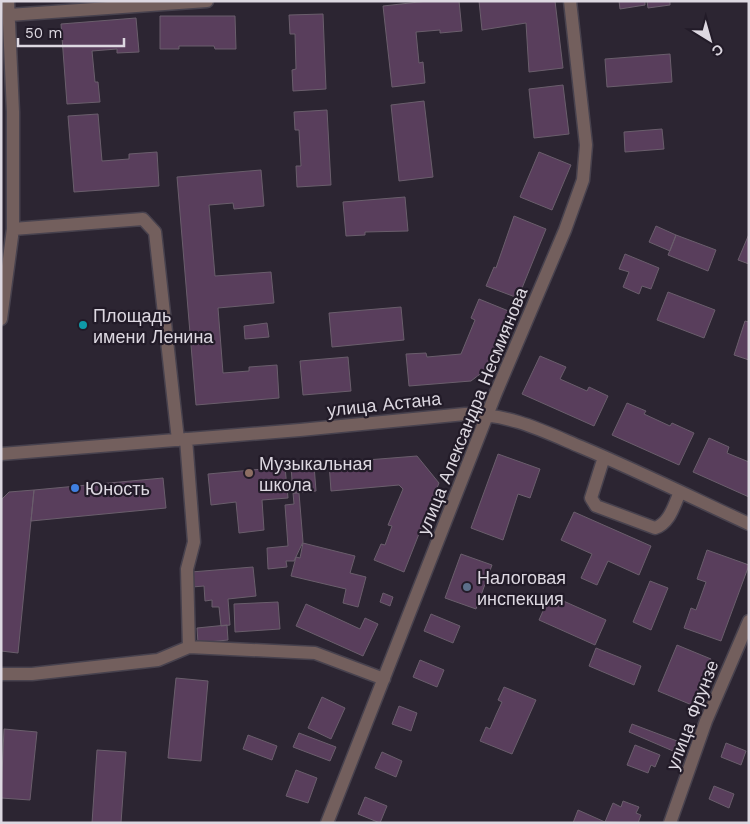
<svg xmlns="http://www.w3.org/2000/svg" width="750" height="824" font-family="'Work Sans',sans-serif">
<style>
.building{fill:#593e5c;stroke:#6a5e6c}
.lines{fill:none;stroke-linecap:round;stroke-linejoin:round}
.minor-casing{stroke:#48424e;stroke-width:15}
.minor{stroke:#735f5d;stroke-width:12}
.culture-dot{fill:#0f9aa8;stroke:#221b28;stroke-width:2}
.education-dot{fill:#8d6e63;stroke:#221b28;stroke-width:2}
.shop-dot{fill:#3f7fe0;stroke:#221b28;stroke-width:2}
.service-dot{fill:#5c6f8a;stroke:#221b28;stroke-width:2}
.labels{text-anchor:middle;dominant-baseline:central;stroke-width:4.5;stroke-linejoin:round;paint-order:stroke}
.poi-label{font-size:18px;fill:#ddd8e1;stroke:#221b28;text-anchor:start}
.street-label{font-size:18px;fill:#ddd8e1;stroke:#221b28}
</style>
<rect width="100%" height="100%" fill="#2c2532"/>
<path class="building" d="M428,1H459L462,31L440,33V30L416,32L419,63L423,62L425,83L392,87L383,6Z
M479,1H555L563,68L529,72L526,23L482,30Z
M619,1H645V5L620,9Z
M647,1H670V5L648,8Z
M323,14L326,89L293,91L292,70L296,69L295,34H290L289,15Z
M160,16H235L236,49H215L214,46H179V49H160Z
M136,18L139,52L117,53V49L92,51L95,82H98L100,102L67,104L61,24Z
M670,54L672,82L607,87L605,59Z
M563,85L569,134L534,138L529,89Z
M424,101L433,177L399,181L391,105Z
M327,110L331,185L297,187L296,166H301L299,130H295L294,112Z
M98,114L102,161L129,159V154L157,152L159,186L74,192L68,116Z
M662,129L664,149L625,152L624,132Z
M539,152L571,165L552,210L520,197Z
M261,170L264,206L234,209L233,203L209,205L215,276L271,272L274,303L218,308L223,373L249,371V367L277,365L279,398L196,405L177,177Z
M405,197L408,231L365,232V235L346,236L343,202Z
M514,216L546,229L518,298L486,286L494,267L496,268Z
M656,226L676,235L670,251L649,242Z
M749,234V264L738,260Z
M676,235L716,250L708,271L668,255Z
M625,254L659,268L651,289L642,286L639,294L623,287L629,272L619,269Z
M668,292L715,310L704,338L657,320Z
M479,299L511,312L488,368L471,381L409,386L406,354L426,353L427,357L461,354L475,320L471,318Z
M401,307L404,340L332,347L329,313Z
M745,321L749,322V360L734,355Z
M267,323L269,337L245,339L244,326Z
M540,356L566,367L560,379L587,391L589,387L608,396L594,426L522,394Z
M348,357L351,391L303,395L300,361Z
M627,403L646,411L644,414L670,426L672,423L694,433L679,465L612,435Z
M709,438L729,447L727,453L749,462V497L693,472Z
M498,454L540,469L530,498L518,494L503,540L471,528Z
M417,456L439,483L404,572L374,560L381,544L385,545L392,526L388,525L403,489L399,485L331,491L329,463Z
M314,465L316,491L293,493L291,467Z
M285,467L288,498L262,500L264,530L239,533L236,502L211,505L208,474Z
M163,478L166,508L31,521L34,490Z
M34,490L18,653L1,651L2,499L9,492Z
M293,493H299L303,542L294,561H286L287,567L268,569L267,548L288,546L285,505L294,504Z
M574,512L651,546L639,575L608,561L597,585L581,578L592,554L561,540Z
M303,543L355,556L350,573L366,577L358,607L343,603L346,589L291,576L296,557L300,558Z
M707,550L749,565L721,641L684,628L691,608L696,610L706,582L697,579Z
M461,554L492,565L476,609L445,598Z
M253,567L256,596L228,599L230,625L221,626L219,607H212V600L205,601L204,586L192,587L191,572Z
M650,581L668,588L651,630L633,622Z
M383,593L393,597L390,606L380,602Z
M550,595L606,620L595,645L539,620Z
M278,602L280,629L235,632L234,604Z
M306,604L360,629L365,618L378,624L363,656L296,626Z
M431,614L460,626L453,643L424,631Z
M227,625L228,640L198,643L197,628Z
M677,645L711,659L692,705L658,691Z
M596,648L641,666L634,685L589,666Z
M420,660L444,670L437,687L413,677Z
M176,678L208,681L201,761L168,758Z
M504,687L536,700L512,754L480,741L486,727L490,729L496,715L502,702L498,700Z
M322,697L345,708L331,739L308,728Z
M399,706L417,713L411,731L392,724Z
M632,724L677,741L673,751L629,732Z
M4,729L37,732L30,800L1,798Z
M299,733L336,747L330,761L293,747Z
M248,735L277,746L272,760L243,749Z
M726,743L746,751L741,765L721,757Z
M635,745L660,755L655,767L651,765L648,773L627,765Z
M97,750L126,752L121,823H92Z
M382,752L402,761L396,777L375,768Z
M296,770L317,778L308,803L286,796Z
M714,786L734,794L729,808L709,799Z
M365,797L387,806L380,823L358,814Z
M623,801L639,807L636,813L641,815L638,823L605,822L613,803L621,807Z
M578,810L605,822L607,823H573Z"/>
<g class="lines">
<defs>
<path id="minor" d="M9,15L207,1
M13,229L143,219L155,232L178,440
M1,319L13,229V112L8,1
M186,439L194,542L187,569L189,647
M1,454L300,430L465,414C510,414 541,430 581,447C638,471 693,498 749,524
M604,457L591,498L596,506L655,528C670,523 674,505 680,492
M1,674H32L158,660L189,647L315,653L384,679
M327,823L495,395L565,230L583,180L586,145L570,1
M670,823L706,721L749,621"/>
</defs>
<use href="#minor" class="minor-casing"/>
<use href="#minor" class="minor"/>
</g>
<circle class="culture-dot" cx="83" cy="325" r="5"/>
<circle class="education-dot" cx="249" cy="473" r="5"/>
<circle class="shop-dot" cx="75" cy="488" r="5"/>
<circle class="service-dot" cx="467" cy="587" r="5"/>
<g class="labels">
<g class="poi-label">
<text x="93" y="315">Площадь<tspan x="93" dy="21">имени Ленина</tspan></text>
<text x="259" y="463">Музыкальная<tspan x="259" dy="21">школа</tspan></text>
<text x="85" y="488">Юность</text>
<text x="477" y="577">Налоговая<tspan x="477" dy="21">инспекция</tspan></text>
</g>
<g class="street-label">
<text transform="translate(384 404) rotate(-6)">улица Астана</text>
<text transform="translate(472 411) rotate(-68)">улица Александра Несмиянова</text>
<text transform="translate(692 715) rotate(-69)">улица Фрунзе</text>
</g>
</g>
<rect width="750" height="824" fill="none" stroke="#ddd8e1" stroke-width="5"/>
<g transform="translate(710 40) rotate(143)" stroke="#221b28" stroke-width="4" paint-order="stroke">
<path d="M0-4L9 19L0 12L-9 19Z" fill="#ddd8e1"/>
<text y="-8" font-size="14" font-weight="bold" text-anchor="middle" fill="#ddd8e1">С</text>
</g>
<path d="M18 38v8h106v-8" fill="none" stroke="#ddd8e1" stroke-width="2.5"/>
<text x="25" y="38" font-size="15" fill="#ddd8e1" stroke="#221b28" stroke-width="4" paint-order="stroke">50 m</text>
</svg>
